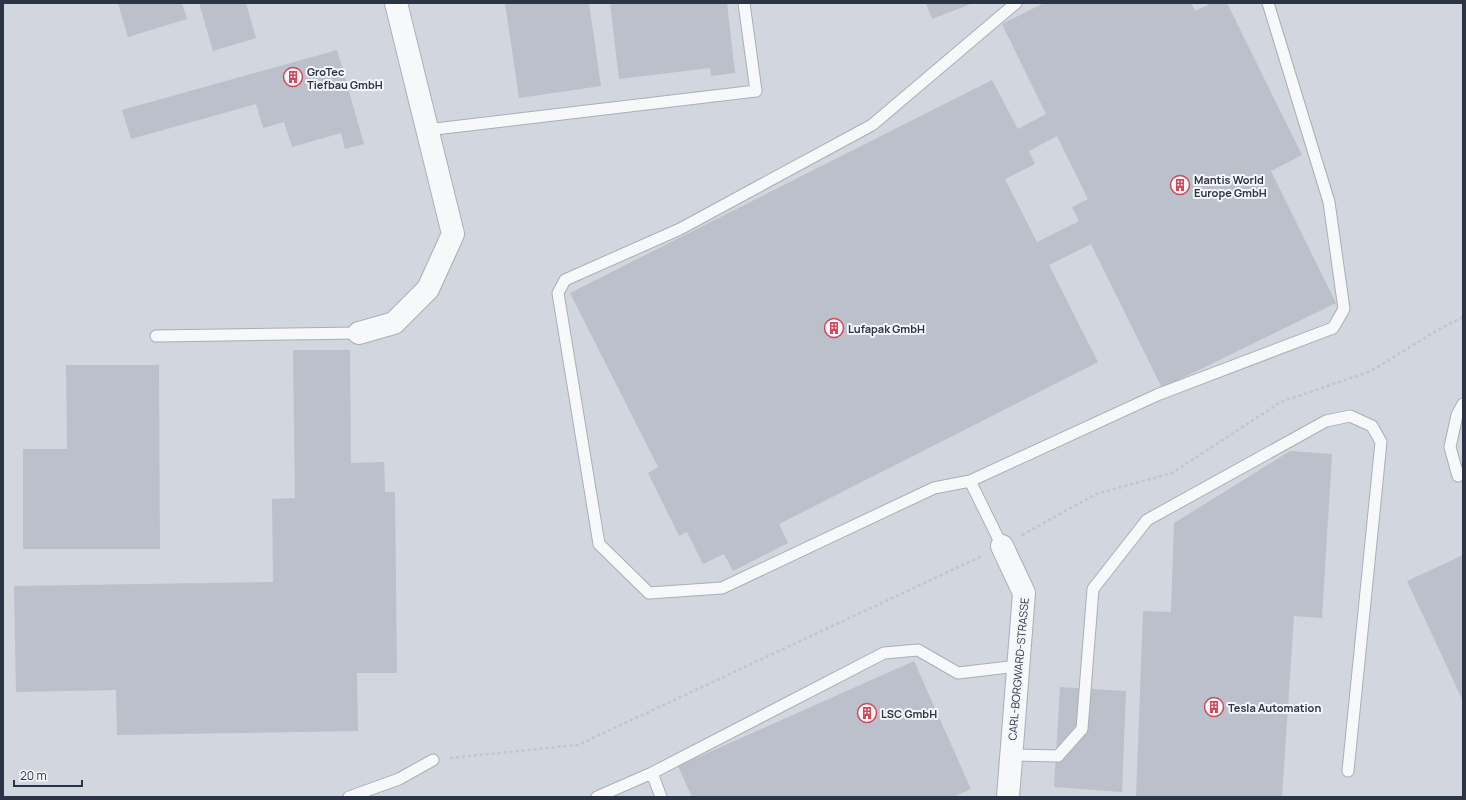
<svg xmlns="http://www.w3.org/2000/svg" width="1466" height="800" font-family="Manrope,sans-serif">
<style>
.built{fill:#d2d6de}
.building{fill:#bbc0ca;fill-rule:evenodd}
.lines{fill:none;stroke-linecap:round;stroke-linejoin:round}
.service-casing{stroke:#a9aeb7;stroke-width:13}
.minor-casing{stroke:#a9aeb7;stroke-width:24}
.path{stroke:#c2c5cb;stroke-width:2.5;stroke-dasharray:3 3;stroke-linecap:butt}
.service{stroke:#f7f8fa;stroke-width:11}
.minor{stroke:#f7f8fa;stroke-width:22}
.labels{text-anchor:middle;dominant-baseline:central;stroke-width:4;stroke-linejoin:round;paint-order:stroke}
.poi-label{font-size:11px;font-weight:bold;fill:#2b3445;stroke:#f4f6f9;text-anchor:start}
.street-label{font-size:11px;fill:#2b3445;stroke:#f4f6f9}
</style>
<rect width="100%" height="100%" fill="#e4e7ec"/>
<path class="built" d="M3,3H1463V797H3Z"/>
<path class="building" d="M118,3H182L187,19L128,37Z
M199,3H246L256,38L213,51Z
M505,3H589L601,86L519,98Z
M610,3H727L735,73L711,76L710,68L619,79Z
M926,3H973L932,19Z
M1044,3H1191L1195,11L1212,3H1227L1302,155L1271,171L1336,303L1162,388L1091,244L1049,265L1098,362L779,524L788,543L733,571L724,554L703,564L687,532L679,536L648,473L658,467L570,293L992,80L1018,129L1046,114L1002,24ZM1057,136L1088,199L1072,207L1079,221L1037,242L1005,179L1035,164L1029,151Z
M337,50L364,144L345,149L341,133L292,147L284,122L263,128L256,104L131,139L122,110Z
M293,350H350L351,463L384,462L385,492H395L397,673H357L358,731L117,735L116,690L16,692L14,586L273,582L272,499L295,498Z
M66,365H159L160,549H23V449H67Z
M1290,451L1332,454L1322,618L1294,616L1282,797H1136L1143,611L1171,612L1174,523Z
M1463,555V701L1407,581Z
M914,661L971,789L953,797H692L678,766Z
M1060,687L1126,691L1122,792L1054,787Z"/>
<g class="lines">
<defs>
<path id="service" d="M1016,3L872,125L680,229L565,280L558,293L599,544L649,593L722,588L934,488L970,481L1157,395L1333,328L1344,309L1329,202L1268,3
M427,130L756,91L744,3
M156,336L359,333
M1463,404L1457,415L1450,447L1458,476L1463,473
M970,481L1002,546
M1011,755L1058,756L1082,729L1093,589L1147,520L1326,421L1350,416L1372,426L1381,442L1348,771
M652,773L661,797
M349,797L399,779L433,760
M597,797L652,773L884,653L918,650L958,673L1018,666"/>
<path id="minor" d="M359,333L394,323L428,289L453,234L396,3
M1002,546L1024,593L1008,797"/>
</defs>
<use href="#service" class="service-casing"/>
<use href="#minor" class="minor-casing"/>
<path class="path" d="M1022,535L1096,494L1172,473L1281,402L1371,371L1436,331L1463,317
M450,758L578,745L982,556"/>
<use href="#service" class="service"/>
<use href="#minor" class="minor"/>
</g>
<defs>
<symbol id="building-ring" viewBox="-11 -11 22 22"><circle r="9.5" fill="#f4f6f9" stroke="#d1495b" stroke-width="1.5"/><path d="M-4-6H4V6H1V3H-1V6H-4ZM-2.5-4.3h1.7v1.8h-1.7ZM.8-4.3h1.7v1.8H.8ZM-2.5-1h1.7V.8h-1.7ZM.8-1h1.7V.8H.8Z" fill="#d1495b"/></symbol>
</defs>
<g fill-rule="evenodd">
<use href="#building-ring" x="282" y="66" width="22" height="22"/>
<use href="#building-ring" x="1169" y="174" width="22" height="22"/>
<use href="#building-ring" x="823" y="317" width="22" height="22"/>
<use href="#building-ring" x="1203" y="696" width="22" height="22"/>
<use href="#building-ring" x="856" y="702" width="22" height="22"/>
</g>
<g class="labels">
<g class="poi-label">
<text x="307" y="71">GroTec<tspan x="307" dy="13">Tiefbau GmbH</tspan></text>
<text x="1194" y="179">Mantis World<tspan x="1194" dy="13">Europe GmbH</tspan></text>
<text x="848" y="328">Lufapak GmbH</text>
<text x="1228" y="707">Tesla Automation</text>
<text x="881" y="713">LSC GmbH</text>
</g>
<g class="street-label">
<text transform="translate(1018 669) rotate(-85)">CARL-BORGWARD-STRASSE</text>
</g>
</g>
<rect width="1466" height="800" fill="none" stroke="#2b3445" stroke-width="8"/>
<path d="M14 780v6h68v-6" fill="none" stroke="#2b3445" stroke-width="2"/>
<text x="20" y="780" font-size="12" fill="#2b3445" stroke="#f4f6f9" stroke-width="3" paint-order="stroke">20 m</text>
</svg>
